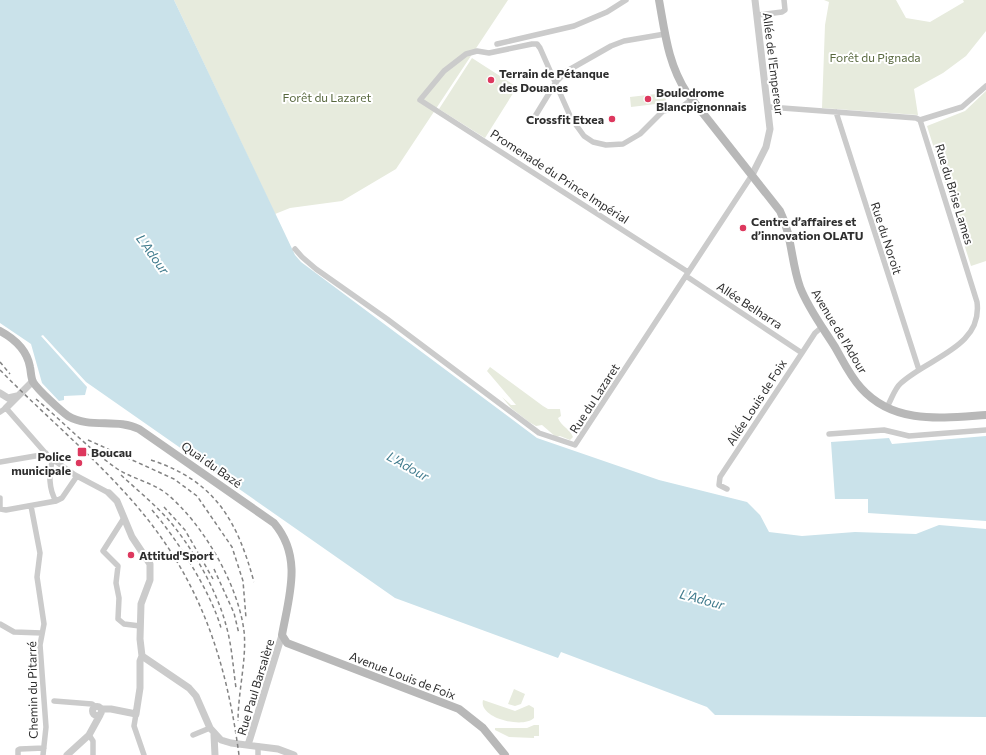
<svg xmlns="http://www.w3.org/2000/svg" width="986" height="755" font-family="Commissioner,sans-serif">
<style>
.green{fill:#e7ebdd}
.water{fill:#cae2ea}
.lines{fill:none;stroke-linecap:round;stroke-linejoin:round}
.minor{stroke:#cbcbcb;stroke-width:5.5}
.tertiary{stroke:#cbcbcb;stroke-width:7}
.secondary{stroke:#b8b8b8;stroke-width:8}
.rail{stroke:#838383;stroke-width:1.5;stroke-dasharray:4 3;stroke-linecap:butt}
.poi-dot{fill:#dd385e;stroke:#fff;stroke-width:1.5}
.labels{text-anchor:middle;dominant-baseline:central;stroke-width:4;stroke-linejoin:round;paint-order:stroke}
.park-label{font-size:12px;fill:#58683e;stroke:#fff}
.street-label{font-size:12px;fill:#2e2e2e;stroke:#fff}
.poi-label{font-size:12px;font-weight:bold;fill:#2e2e2e;stroke:#fff;text-anchor:start}
.water-label{font-size:13px;font-style:italic;fill:#407b8d;stroke:#fff}
</style>
<rect width="100%" height="100%" fill="#fff"/>
<path class="green" d="M174,0H508L396,169L342,201L290,208L275,214Z
M824,0H896L906,18L930,22L964,2L963,0H986V31L966,56L943,73L914,89L918,115L822,108L825,25L829,2Z
M472,58L517,87L485,138L439,109Z
M986,91V261L971,266L927,126L965,111Z
M665,93L666,101H656V104L631,107L630,97Z
M490,367L543,406L548,409H560L561,416L558,418C561,426 570,429 573,437L570,440L560,436L556,437L542,425L536,426L529,422L511,408L502,397L511,405H516L487,371Z
M514,689L525,694L521,704L515,706L508,704Z
M483,700L515,711L529,705L534,708V718C523,729 478,718 483,700Z
M534,725H539V736H534V738L509,737L495,730V728H527Z"/>
<path class="water" d="M0,0H174L295,255L301,262L537,438L659,480L747,502L760,515L769,532L802,536L855,532L916,534L939,525L986,529V717L715,715L707,707L561,652L558,658L395,598L86,382L43,335L41,336L87,387L85,395L64,396V400L59,401L42,383L31,344L0,323Z
M986,436V521L868,513V499H835L831,442L889,438L892,444Z"/>
<g class="lines">
<path class="minor" d="M757,15L782,12L785,10L784,0
M497,44L574,26L607,12L626,0
M769,107L916,118L920,120L977,302C983,347 928,358 901,383C894,389 892,399 887,407
M836,112L919,370
M534,118L556,82L567,71L611,46L624,41L665,34
M920,120L962,107L986,86
M295,249L302,257L316,269L387,319L539,433L575,445L752,175
M688,272L420,100L444,71L466,54L477,51L489,53L532,44H537L540,48L571,118L584,136L593,142L606,145L623,144L640,134L663,111L682,107L692,99
M686,276L802,353
M0,412L6,408L48,456L75,475L109,493
M829,434L884,430L909,436L986,430
M53,460C48,472 49,490 56,501
M0,462L41,455L46,453
M727,489L719,485L720,477L802,353L815,333L822,327
M0,498V509
M31,506L40,553L37,577L44,624L40,645L46,727L43,755
M0,509L6,510L56,501L62,498L77,476
M124,518L103,551L118,566L116,583L119,598L118,619L124,624L140,626
M0,624L14,632L42,633
M54,701L92,704L96,707
M136,714L134,726L144,755
M89,735L93,741V755
M193,735L210,728
M258,746V755
M18,755V750L20,749L44,748"/>
<path class="tertiary" d="M752,175L766,147L770,129L755,0
M0,393L8,398L17,396
M6,408L33,381
M109,493L117,501L132,537L150,564V580L141,604L140,639L142,656L189,688L196,696L210,728L221,740L231,743L278,749L294,755
M92.5 711a4.5 4.5 0 1 1 9 0a4.5 4.5 0 1 1-9 0Z
M102,709H111L136,714L140,688V661L142,656
M214,735L215,755
M248,745L282,635
M67,755L89,735L100,715"/>
<path class="secondary" d="M659,0C665,33 668,64 687,93L780,211C792,235 791,262 800,287C808,308 823,328 835,347C843,361 850,376 861,388C894,425 942,418 986,415
M0,331C15,339 27,350 30,367C31,372 31,378 33,382C38,390 61,411 68,416C90,429 117,418 139,429L274,523C303,557 289,596 282,635L287,643L459,709L483,728L505,755"/>
<path class="rail" d="M0,362L10,374
M0,370C48,419 102,463 145,516C203,588 227,665 239,755
M36,399C62,421 89,449 116,468C132,479 152,482 167,494C203,524 238,584 244,631C247,658 238,692 238,721
M88,440L174,479L197,496L232,547L243,581L246,618
M151,460C215,481 237,520 254,582
M121,475C136,489 152,502 166,517C191,545 216,588 226,625C232,646 233,667 236,688
M164,507L185,530L213,579
M152,510C177,539 211,592 221,628
M214,569L234,613L239,634"/>
</g>
<g class="poi-dot">
<circle cx="491" cy="80" r="4"/>
<circle cx="648" cy="99" r="4"/>
<circle cx="612" cy="119" r="4"/>
<circle cx="743" cy="228" r="4"/>
<rect x="77" y="447" width="10" height="10" rx="2"/>
<circle cx="79" cy="463" r="4"/>
<circle cx="131" cy="555" r="4"/>
</g>
<g class="labels">
<g class="park-label">
<text x="875" y="57">Forêt du Pignada</text>
<text x="327" y="97">Forêt du Lazaret</text>
</g>
<g class="street-label">
<text transform="translate(774 64) rotate(83)">Allée de l'Empereur</text>
<text transform="translate(560 176) rotate(33)">Promenade du Prince Impérial</text>
<text transform="translate(955 194) rotate(73)">Rue du Brise Lames</text>
<text transform="translate(887 238) rotate(72)">Rue du Noroit</text>
<text transform="translate(750 305) rotate(33)">Allée Belharra</text>
<text transform="translate(840 331) rotate(59)">Avenue de l'Adour</text>
<text transform="translate(594 398) rotate(-57)">Rue du Lazaret</text>
<text transform="translate(756 402) rotate(-57)">Allée Louis de Foix</text>
<text transform="translate(212 464) rotate(35)">Quai du Bazé</text>
<text transform="translate(403 675) rotate(21)">Avenue Louis de Foix</text>
<text transform="translate(255 687) rotate(-73)">Rue Paul Barsalère</text>
<text transform="translate(32 690) rotate(-91)">Chemin du Pitarré</text>
</g>
<g class="poi-label">
<text x="499" y="73">Terrain de Pétanque<tspan x="499" dy="14">des Douanes</tspan></text>
<text x="656" y="92">Boulodrome<tspan x="656" dy="14">Blancpignonnais</tspan></text>
<text x="604" y="119" text-anchor="end">Crossfit Etxea</text>
<text x="751" y="221">Centre d’affaires et<tspan x="751" dy="14">d’innovation OLATU</tspan></text>
<text x="91" y="452">Boucau</text>
<text x="71" y="456" text-anchor="end">Police<tspan x="71" dy="14">municipale</tspan></text>
<text x="139" y="555">Attitud'Sport</text>
</g>
<g class="water-label">
<text transform="translate(153 254) rotate(54)">L'Adour</text>
<text transform="translate(408 466) rotate(29)">L'Adour</text>
<text transform="translate(702 599) rotate(15)">L'Adour</text>
</g>
</g>
</svg>
